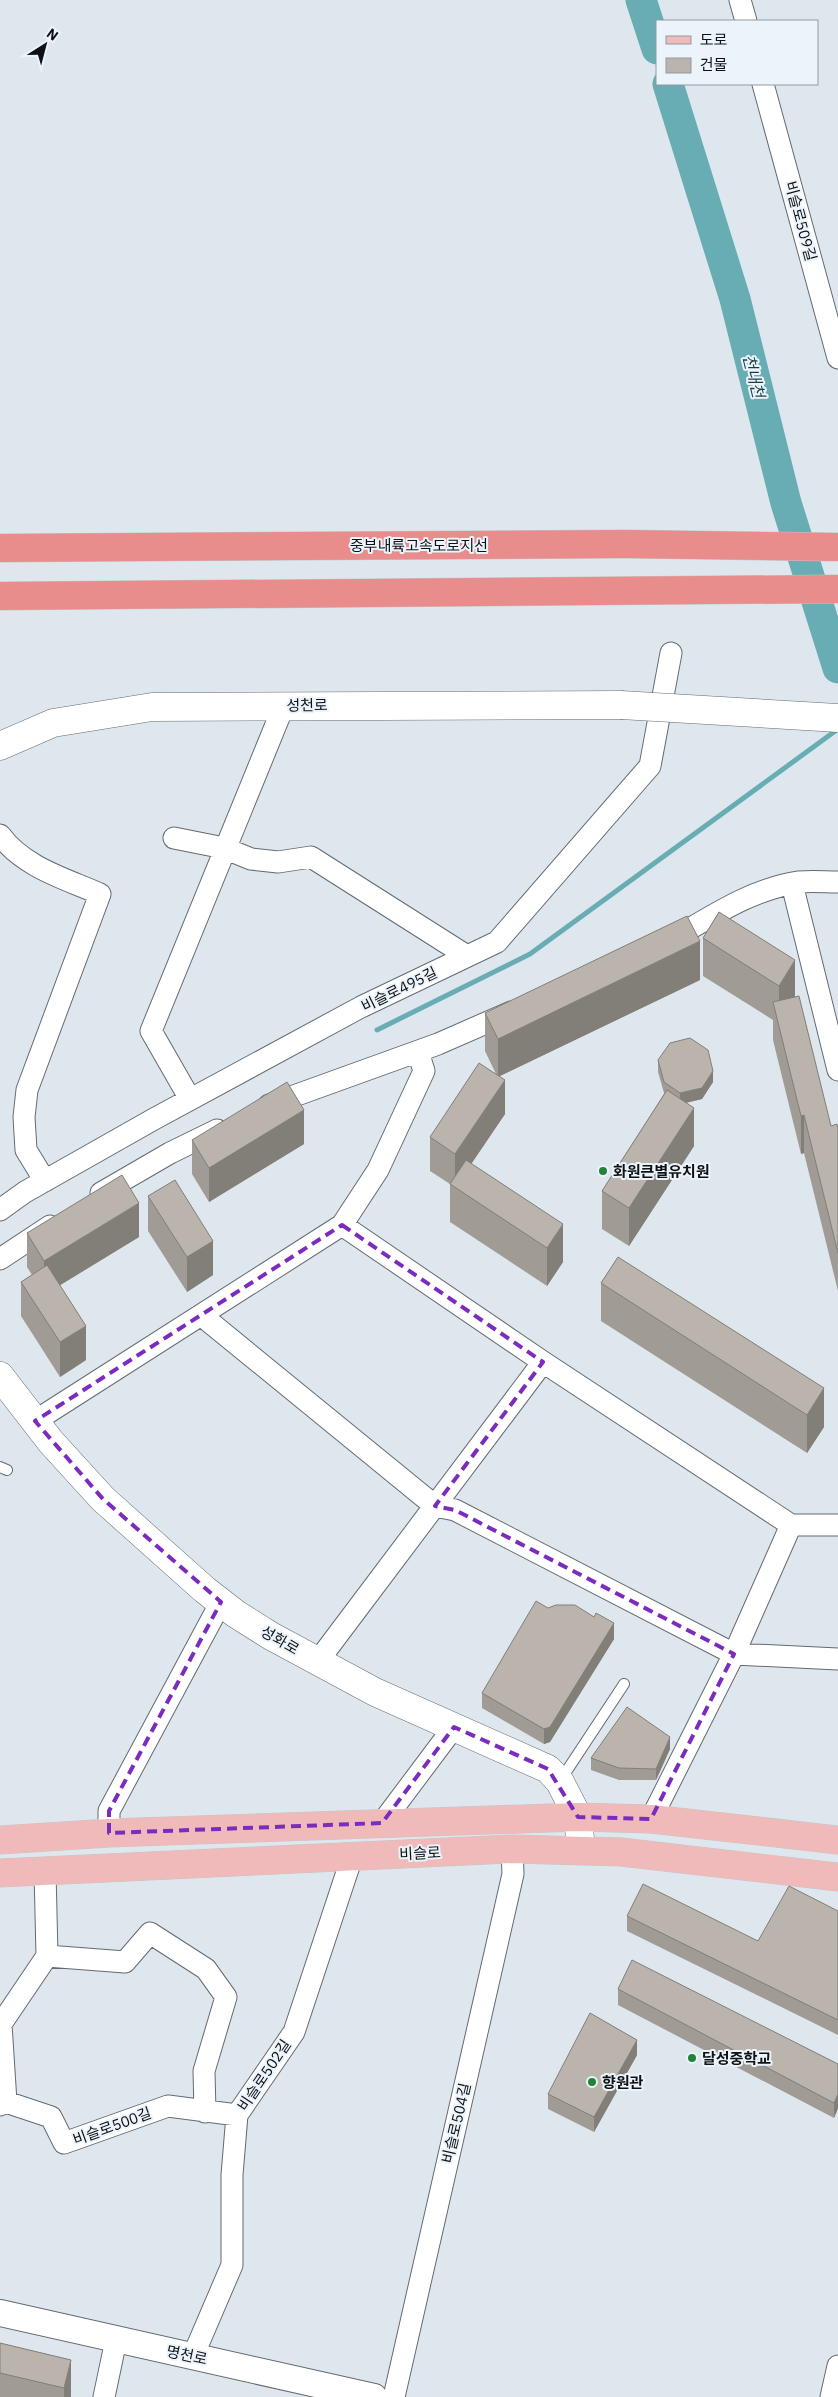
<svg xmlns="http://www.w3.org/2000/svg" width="838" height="2397" font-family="'IBM Plex Sans','Noto Sans KR',sans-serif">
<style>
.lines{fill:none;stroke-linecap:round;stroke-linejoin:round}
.stream{stroke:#68adb3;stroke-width:5}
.river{stroke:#68adb3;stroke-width:31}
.service-casing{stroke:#646a71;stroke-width:12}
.minor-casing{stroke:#646a71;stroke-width:23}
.tertiary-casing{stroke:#646a71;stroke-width:28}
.secondary-casing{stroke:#646a71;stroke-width:29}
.primary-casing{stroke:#c5c6c7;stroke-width:29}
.motorway-casing{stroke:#c5c6c7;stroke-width:29}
.service{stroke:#fff;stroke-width:10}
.minor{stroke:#fff;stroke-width:21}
.tertiary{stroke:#fff;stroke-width:26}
.secondary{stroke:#fff;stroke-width:28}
.primary{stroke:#f1baba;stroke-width:28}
.motorway{stroke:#e88c8c;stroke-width:28}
.secondary-bridge-casing{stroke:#646a71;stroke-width:29;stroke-linecap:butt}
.secondary-bridge{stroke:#fff;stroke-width:28}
.wall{fill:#a09b94}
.shaded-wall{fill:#827e78}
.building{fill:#bab4ac;stroke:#827e78}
.marked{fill:none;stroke:#7b2cbf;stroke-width:4;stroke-dasharray:10 6;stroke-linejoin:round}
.poi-dot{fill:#208337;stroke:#ecf4fb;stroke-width:2}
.labels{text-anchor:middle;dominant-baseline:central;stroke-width:4;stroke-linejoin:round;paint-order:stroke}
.street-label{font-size:15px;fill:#0f1114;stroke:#ecf4fb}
.poi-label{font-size:15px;font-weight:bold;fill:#0f1114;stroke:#ecf4fb;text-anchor:start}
.water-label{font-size:16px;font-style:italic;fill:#1b3d40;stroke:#ecf4fb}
</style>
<rect width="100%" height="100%" fill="#dfe7ee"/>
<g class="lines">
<path class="stream" d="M377,1030L530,954L838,729"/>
<path class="river" d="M641,0L657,49
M668,84L735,299L786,503L838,668"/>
<defs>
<path id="service" d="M0,1467L7,1470
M560,1781L624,1684"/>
<path id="minor" d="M740,0L746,21
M763,84L838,358
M0,835C23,867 66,879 100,894L27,1090L24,1117L26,1150L45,1181
M174,838L224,848L251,859L278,862L311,857L467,956
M792,884L838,1070
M669,941C711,917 751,889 799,882C812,881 825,882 838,882
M190,1099L151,1031L284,705
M269,1105L438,1044L511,1012
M101,1193L170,1153L217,1130
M0,1210L25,1192L154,1119L361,1007L497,942L650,766L671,653
M342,1225L543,1362L791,1525H838
M0,1259L50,1226
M201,1315L435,1506L455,1510L734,1654L838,1659
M35,1421L342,1225L378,1170L424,1071L418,1052
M318,1661L543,1362
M651,1819L734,1654L791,1525
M382,1823L454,1727
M109,1833V1811L221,1602
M47,1956L125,1962L150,1933L206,1969L226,1997L204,2071L205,2112
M6,2102L51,2117L64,2143L168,2106L237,2115
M0,2105L6,2102L1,2024L47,1956L45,1871
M193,2356L232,2265V2175L237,2115L294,2032L352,1857
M104,2397L116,2340
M394,2397L513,1874L512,1849
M831,2397L838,2366"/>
<path id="tertiary" d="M0,2313L374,2397"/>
<path id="secondary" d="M0,746L53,723L152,707L621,705
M0,1376L51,1442L103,1499L205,1590L236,1614L271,1636L375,1692L548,1769L560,1782L578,1817L581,1850"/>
<path id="primary" d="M0,1840L109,1833L578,1817L651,1819L838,1840
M0,1873L512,1849L621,1852L838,1877"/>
<path id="motorway" d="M0,548L625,544L838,547
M0,596L838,589"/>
</defs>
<use href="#service" class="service-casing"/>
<use href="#minor" class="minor-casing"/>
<use href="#tertiary" class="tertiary-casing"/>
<use href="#secondary" class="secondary-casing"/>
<use href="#primary" class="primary-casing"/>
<use href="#motorway" class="motorway-casing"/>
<use href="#service" class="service"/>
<use href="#minor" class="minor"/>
<use href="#tertiary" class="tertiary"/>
<use href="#secondary" class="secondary"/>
<use href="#primary" class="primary"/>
<use href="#motorway" class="motorway"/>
<defs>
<path id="secondary-bridge" d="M621,705L838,718"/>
</defs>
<use href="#secondary-bridge" class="secondary-bridge-casing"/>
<use href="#secondary-bridge" class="secondary-bridge"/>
</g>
<path class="wall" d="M719,912L795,997L831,1126L838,1129V1291L804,1153L801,1154L773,1040V1020L703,976V938Z
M700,980L499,1076L505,1114L471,1164L563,1262L547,1286L450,1222V1184L430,1171V1137L496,1074L485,1051V1013Z
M658,1060L713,1082L702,1099L686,1103L694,1146L629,1246L602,1229V1191L664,1094V1093L658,1072Z
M192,1140L304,1144L209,1202L192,1174Z
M148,1196L213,1275L187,1292L148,1231Z
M27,1233L139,1237L60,1285L86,1360L60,1377L21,1316V1282L32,1275L27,1267Z
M618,1257L824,1427L807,1453L601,1321V1283Z
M548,1608L594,1617L614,1639L550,1742L544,1744L482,1708V1693Z
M670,1749L656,1780H619L591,1770V1758Z
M838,1911V2035L627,1931V1916L758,1941Z
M618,1989L838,2064L834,2118L618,2005Z
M637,2055L594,2132L548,2109V2094Z
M0,2343L71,2360V2397H0Z"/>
<path class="shaded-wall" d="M700,941V980L498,1077V1039Z
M795,960V999L779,1024V986Z
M713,1071V1082L702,1099L680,1104V1093Z
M505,1080V1114L455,1188V1154Z
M694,1108V1146L629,1246V1208Z
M304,1110V1144L209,1202V1168Z
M804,1115V1153L801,1154V1116Z
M139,1203V1237L44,1295V1261Z
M563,1224V1262L547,1286V1248Z
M213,1241V1275L187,1292V1257Z
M86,1326V1360L60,1377V1342Z
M824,1388V1427L807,1453V1415Z
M614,1623V1639L550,1742L544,1744V1729Z
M670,1737V1749L656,1780V1769Z
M637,2040V2055L594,2132V2117Z
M838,2094V2109L834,2118V2103Z
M71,2360V2397H64V2388Z"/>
<path class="building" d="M719,912L795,960L779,986L703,938Z
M687,916L700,941L498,1039L485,1013Z
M799,996L831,1126L837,1124L838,1129V1253L804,1115L801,1116L773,1002Z
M690,1038L708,1050L713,1071L702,1088L680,1093L664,1082L658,1060L670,1043Z
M479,1063L505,1080L455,1154L430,1137Z
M287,1082L304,1110L209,1168L192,1140Z
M667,1090L694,1108L629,1208L602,1191Z
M466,1160L563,1224L547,1248L450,1184Z
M122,1175L139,1203L44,1261L27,1233Z
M175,1180L213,1241L187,1257L148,1196Z
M618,1257L824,1388L807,1415L601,1283Z
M47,1265L86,1326L60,1342L21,1282Z
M536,1601L548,1608L556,1605H575L594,1617L596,1613L614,1623L550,1727L544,1729L482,1693Z
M627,1707L670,1737L656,1769L619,1768L591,1758Z
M643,1884L758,1941L789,1886L838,1911V2020L627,1916Z
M632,1960L838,2064V2094L834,2103L618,1989Z
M590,2013L637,2040L594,2117L548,2094Z
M0,2343L71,2360L64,2388L0,2373Z"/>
<path class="marked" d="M342,1225L543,1362L435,1506L455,1510L734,1654L651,1819L578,1817L548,1769L454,1727L382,1823L109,1833V1811L221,1602L103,1499L35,1421Z"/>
<g class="poi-dot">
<circle cx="603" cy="1171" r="5"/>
<circle cx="692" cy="2058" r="5"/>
<circle cx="592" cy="2082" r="5"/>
</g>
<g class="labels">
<g class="street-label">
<text transform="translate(801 221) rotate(75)">비슬로509길</text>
<text x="419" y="545">중부내륙고속도로지선</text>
<text transform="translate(307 705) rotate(-1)">성천로</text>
<text transform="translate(399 989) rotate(-26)">비슬로495길</text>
<text transform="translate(280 1640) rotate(30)">성화로</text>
<text transform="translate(420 1853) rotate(-3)">비슬로</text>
<text transform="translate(264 2075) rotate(-56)">비슬로502길</text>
<text transform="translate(456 2123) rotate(-77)">비슬로504길</text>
<text transform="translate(112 2126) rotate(-20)">비슬로500길</text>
<text transform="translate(187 2355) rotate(12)">명천로</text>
</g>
<g class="poi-label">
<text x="613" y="1171">화원큰별유치원</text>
<text x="702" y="2058">달성중학교</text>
<text x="602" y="2082">향원관</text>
</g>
<g class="water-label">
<text transform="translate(754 376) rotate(76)">천내천</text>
</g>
</g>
<rect x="656" y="20" width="162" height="65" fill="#ecf4fb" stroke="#94999f"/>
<rect x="666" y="36" width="25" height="8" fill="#f1baba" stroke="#94999f"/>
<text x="700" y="45" font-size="15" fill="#0f1114">도로</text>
<rect x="666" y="58" width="25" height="15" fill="#bab4ac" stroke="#94999f"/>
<text x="700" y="70" font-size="15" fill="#0f1114">건물</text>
<g transform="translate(45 45) rotate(36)" stroke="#ecf4fb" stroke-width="4" paint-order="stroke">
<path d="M0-4L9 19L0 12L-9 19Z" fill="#0f1114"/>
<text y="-8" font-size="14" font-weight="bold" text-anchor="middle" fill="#0f1114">N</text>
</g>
</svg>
